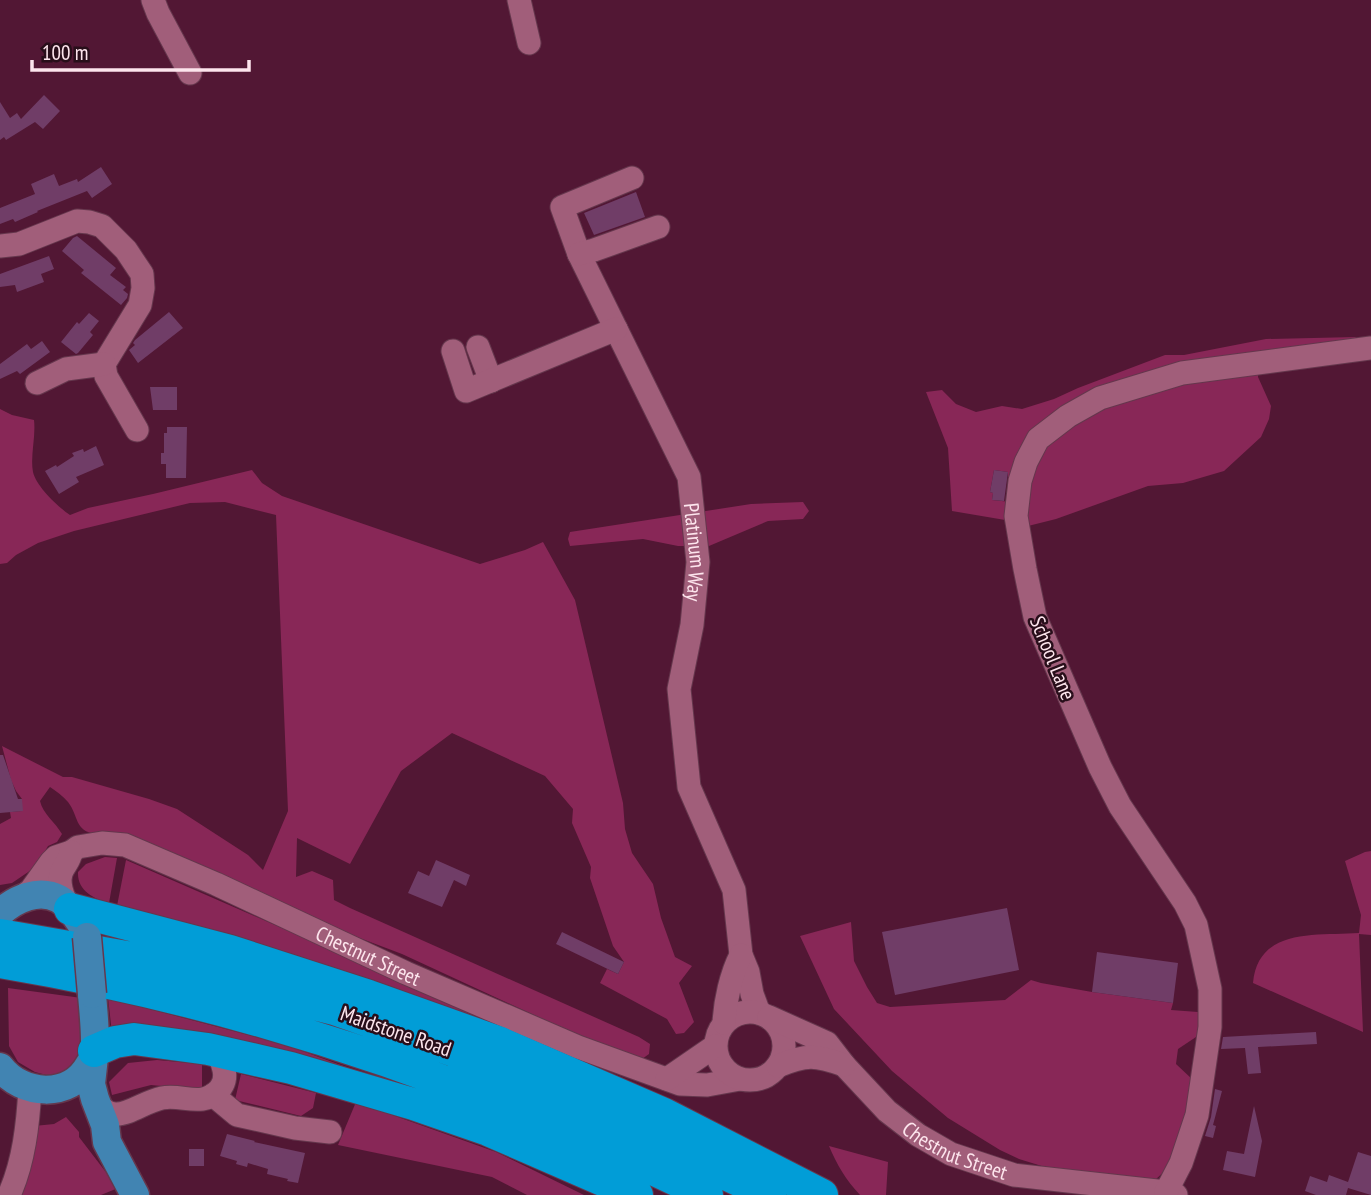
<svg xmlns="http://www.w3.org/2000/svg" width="1371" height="1195" font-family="'PT Sans Narrow',sans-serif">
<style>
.green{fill:#882757;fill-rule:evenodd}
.building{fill:#703d67}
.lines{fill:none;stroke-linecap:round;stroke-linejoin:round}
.minor-casing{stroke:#65374d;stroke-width:25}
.major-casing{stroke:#65374d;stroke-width:31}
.highway-casing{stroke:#65374d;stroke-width:34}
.minor{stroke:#a15e7a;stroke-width:23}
.major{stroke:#4184b2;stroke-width:28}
.highway{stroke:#019dd7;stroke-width:32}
.major-bridge-casing{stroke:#65374d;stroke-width:31;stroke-linecap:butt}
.major-bridge{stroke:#4184b2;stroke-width:28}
.labels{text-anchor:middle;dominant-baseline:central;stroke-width:5;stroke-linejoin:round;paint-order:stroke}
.street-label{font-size:21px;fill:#fde5ed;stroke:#280e1a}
</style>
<rect width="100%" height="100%" fill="#521734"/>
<path class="green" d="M1356,337L1348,347L1182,364L1035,434L1011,521L952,511L948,448L926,392L942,390L956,404L976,412L1002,406L1022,409L1054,399L1078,388L1165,355H1184L1266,339ZM994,470L1008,472V477L1011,478V502L992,500L993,493L990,492Z
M1258,373V377L1271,406L1269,419L1261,437L1224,471L1183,483L1148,486L1056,519L1024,527L1031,468L1047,444L1091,415L1133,397L1214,374Z
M0,409L12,415L34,420C36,437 30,456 33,472C36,486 58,507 70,515L88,508L153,494L252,470L262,483L282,496L480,564L525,550L543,542L575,600L623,803L625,829L632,853L653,884L661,918L675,957L692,966L679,983L694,1022L684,1033L676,1034L667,1019L600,983L607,969L618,974L624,962L613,946L590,878L591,867L572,823L573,809L545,776L452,733L401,771L350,864L297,838L296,877L312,871L333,880L334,900L350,908L639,1037L650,1044L649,1054L642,1059L601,1046L402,954L349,934L96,834C74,831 79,816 68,802C63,796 56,791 50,787L40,801C43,814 55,822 62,834L57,842L48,846L37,866L12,883L0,885V824L11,818L10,812L22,811V799L16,791L11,780L2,746L63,777H72L149,799L177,809L248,855L263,870L288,811L276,515L225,502L190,503L74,531L38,543L16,555L7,563L0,564Z
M803,502L809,511L803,519L768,521L709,546H678L643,539L570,546L568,539L570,532L751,504Z
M1371,851V935L1359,934L1363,1032L1253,983C1258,927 1317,936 1359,933L1361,915L1345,861L1365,852Z
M105,857L117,858L109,903C93,899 77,890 78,872L86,864Z
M126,860L580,1058L482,1024L116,911Z
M851,922L854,961L867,987L877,1003L890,1007L1005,1000L1031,980L1041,983L1092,992L1173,1003L1171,1010L1198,1012L1199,1035L1178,1049L1176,1064L1193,1080L1184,1123L1168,1168L1155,1180L1045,1167L1019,1159L1000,1150L948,1118L892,1071L834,1009L800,936Z
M8,988L89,999L90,1040L69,1070L50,1076L35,1072L18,1062L9,1046Z
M108,998L286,1045L417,1093L112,1033Z
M157,1060L202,1064V1090L151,1085L112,1095L109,1082L128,1063Z
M241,1074L316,1093L313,1108L301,1116L235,1100Z
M356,1102L496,1152L584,1195H527L492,1177L338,1145Z
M66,1117L79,1132V1137L118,1188L101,1195H16L34,1126L54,1124Z
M829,1146L888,1162L886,1195H860C846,1180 837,1165 829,1146Z"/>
<path class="building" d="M44,95L60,111L43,129L35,122L6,140L4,137L0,140V102L10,118L17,113L21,119Z
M101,167L112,184L92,198L87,191L37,211L38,212L15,222L13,219L0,224V208L35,194L31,184L54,174L59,186L77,179L78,182Z
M636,192L645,217L594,235L584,213Z
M77,236L116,268L110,275L126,287L123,290L128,294L127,298L121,305L81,273L84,270L62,251L73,238Z
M49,256L54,269L41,274L44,282L17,292L15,285L0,287V274Z
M169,312L183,328L138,363L129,350L135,345L133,343L135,340Z
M89,313L99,321L90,332L93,335L78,353L76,354L61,342L77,322L79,324Z
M42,341L50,352L20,374L17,371L0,379V364L27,344L31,349Z
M150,387H177V410H153Z
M167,427H187L186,478H166V464H161V453H164V433H167Z
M96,446L104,465L76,477L79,482L59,494L45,471L56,465L57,467L74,456L72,453L83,449L84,452Z
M994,470L1008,472L1004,501L992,500L993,493L990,492Z
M0,755H3L18,799H22L23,811L0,813Z
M436,860L470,875L466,886L454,880L442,907L408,893L418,871L429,876Z
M1007,908L1019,970L895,995L882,932Z
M562,932L624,962L618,974L556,944Z
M1097,952L1178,963L1173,1003L1092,992Z
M1316,1032L1317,1044L1258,1047L1261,1073L1248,1074L1245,1048L1221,1049L1223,1037Z
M1215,1089L1222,1091L1213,1125L1216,1126L1213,1138L1205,1136L1211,1117Z
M1254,1106L1262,1141L1255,1177L1223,1170L1227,1151L1244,1154Z
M227,1134L255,1141L254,1142L305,1153L298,1183L287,1181L288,1179L267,1174L268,1169L248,1163L247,1167L236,1164L237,1161L220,1156Z
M189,1149H204V1166H189Z
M1358,1152L1371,1156V1195L1348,1188L1346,1195H1316L1305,1191L1310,1176L1327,1182L1329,1175L1348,1182Z"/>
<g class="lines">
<defs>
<g id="minor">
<path d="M153,0L158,13L190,73"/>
<path d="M519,0L529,43"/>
<path id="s1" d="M632,178L562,207L579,254L689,477L698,562L692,625L679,689L689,787L734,890L741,955L748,972L752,994L759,1013"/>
<path d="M0,246L19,244L77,221L89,222L102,226L126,250L142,274L143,288L140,305L104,364L106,376L137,430"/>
<path d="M579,254L594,250L658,227"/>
<path d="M478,347L491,381"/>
<path d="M453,351L466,391L616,329"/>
<path d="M37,383L66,369L104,364"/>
<path id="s2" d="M18,900L31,890L51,862L56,857L71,852L78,847L102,843L125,845L216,884L406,973L578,1047L680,1084L707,1085L740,1079"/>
<path d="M70,909C63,898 56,881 63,869C67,862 70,859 71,852"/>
<circle cx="750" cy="1046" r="34"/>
<path id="s3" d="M769,1017L827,1043L844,1065L887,1111L918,1135L951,1154L1014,1175L1166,1192L1176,1195"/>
<path d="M724,1023C725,1002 731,974 741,955"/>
<path d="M778,1066C806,1054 816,1055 844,1065"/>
<path d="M667,1079L715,1046"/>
<path d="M213,1095L237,1115L295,1128L330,1132"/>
<path d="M95,1099C113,1131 137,1103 162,1098C183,1094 202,1108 219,1090C224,1084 226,1078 224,1070C222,1059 218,1054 208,1049"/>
<path d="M1166,1192L1181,1163L1197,1115L1210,1027V989L1196,925L1185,903L1120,806L1100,767L1035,617L1025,569L1016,516L1020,481L1026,462L1038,439L1068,416L1100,398L1182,373L1371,348"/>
<path d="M9,1195C24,1162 28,1124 30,1088"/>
</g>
<path id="major" d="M0,913C15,899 39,888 59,899C69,905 76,916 82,925
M94,1057L91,1084L95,1099L105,1125L107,1142L135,1195
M0,1067C22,1096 70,1099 89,1065C91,1063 93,1058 94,1055C97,1042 93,1009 92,994"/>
<path id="highway" d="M70,909L230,951L369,996L498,1042L664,1114L822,1195
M0,935L138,959L334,1009L454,1051L565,1098L770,1195
M0,962C245,1003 484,1085 707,1195
M94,1051L115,1042L134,1039L208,1049L291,1068L413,1104L488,1130L637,1195"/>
</defs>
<use href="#minor" class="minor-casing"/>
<use href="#major" class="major-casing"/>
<use href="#highway" class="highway-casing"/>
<use href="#minor" class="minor"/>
<use href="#major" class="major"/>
<use href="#highway" class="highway"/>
<defs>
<path id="major-bridge" d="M87,937L92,994"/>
</defs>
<use href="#major-bridge" class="major-bridge-casing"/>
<use href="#major-bridge" class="major-bridge"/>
</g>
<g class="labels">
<g class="street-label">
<text stroke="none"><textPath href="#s1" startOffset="450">Platinum Way</textPath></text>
<text transform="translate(1053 658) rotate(68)">School Lane</text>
<text stroke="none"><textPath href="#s2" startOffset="397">Chestnut Street</textPath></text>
<text transform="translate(396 1031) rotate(19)">Maidstone Road</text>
<text stroke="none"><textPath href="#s3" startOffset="234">Chestnut Street</textPath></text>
</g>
</g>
<path d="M32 60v10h217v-10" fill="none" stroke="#fde5ed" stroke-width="3.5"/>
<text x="42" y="60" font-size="21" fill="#fde5ed" stroke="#280e1a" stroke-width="5" paint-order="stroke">100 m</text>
</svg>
